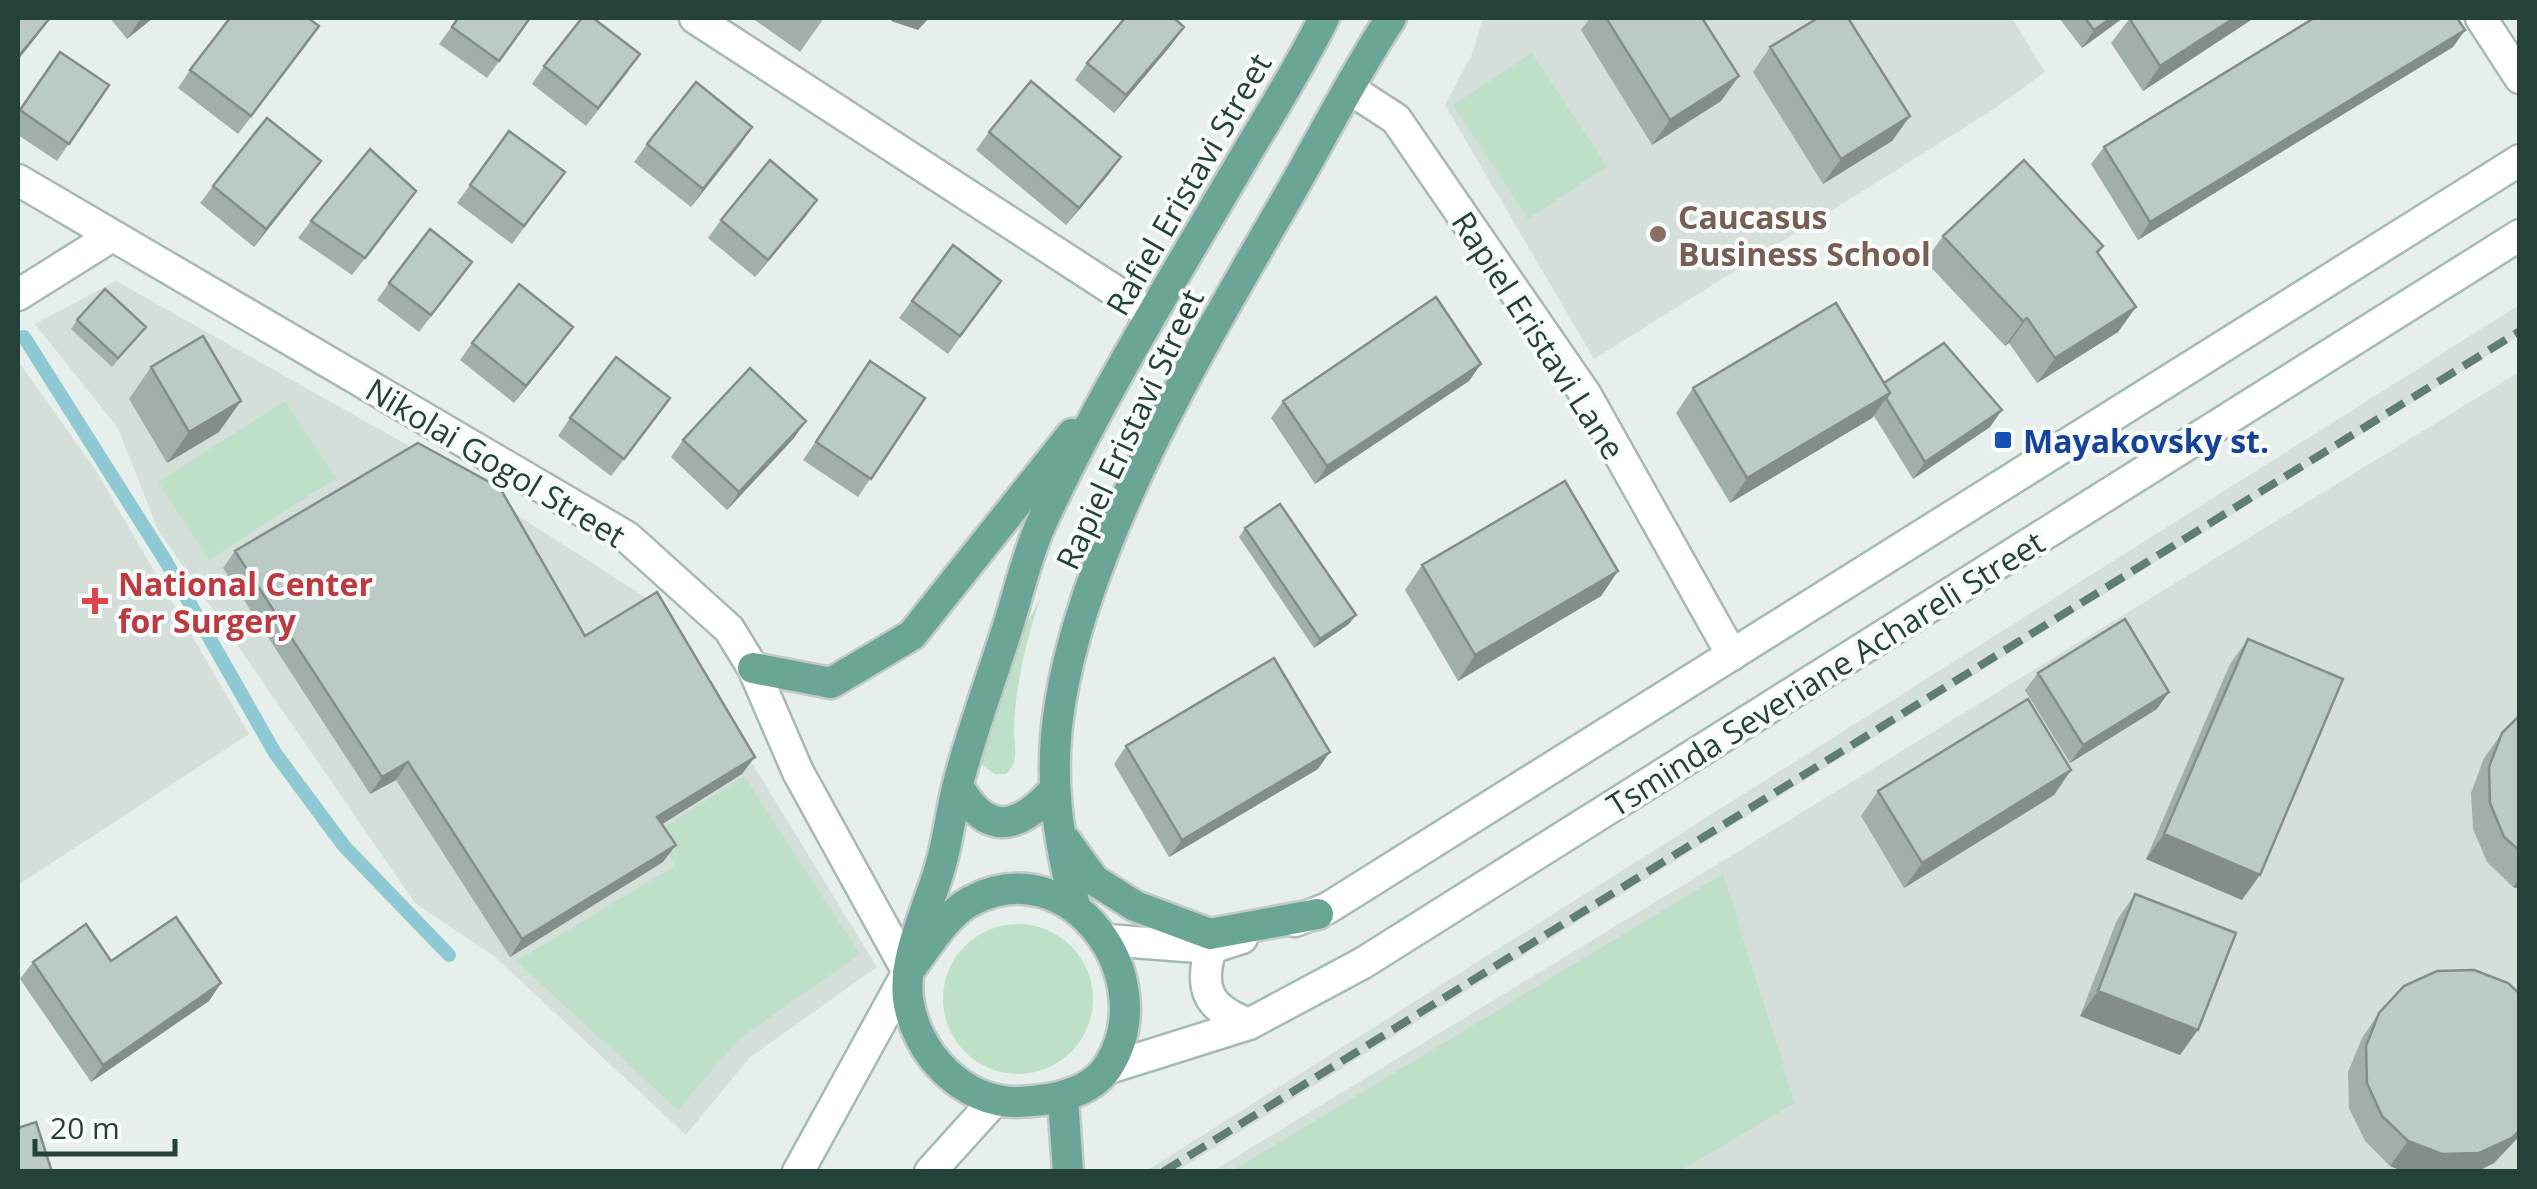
<svg xmlns="http://www.w3.org/2000/svg" width="2537" height="1189" font-family="'Open Sans',sans-serif">
<style>
.built{fill:#d4dfda}
.green{fill:#bfe0c8}
.lines{fill:none;stroke-linecap:round;stroke-linejoin:round}
.stream{stroke:#8ec9d4;stroke-width:14}
.minor-casing{stroke:#a8b8b2;stroke-width:35}
.tertiary-casing{stroke:#a8b8b2;stroke-width:35}
.secondary-casing{stroke:#a4bbb3;stroke-width:35}
.primary-casing{stroke:#c2cac8;stroke-width:35}
.minor{stroke:#fff;stroke-width:30}
.tertiary{stroke:#fff;stroke-width:30}
.secondary{stroke:#fff;stroke-width:30}
.primary{stroke:#6aa596;stroke-width:30}
.rail{stroke:#5f7d75;stroke-width:8;stroke-dasharray:20 10;stroke-linecap:butt}
.wall{fill:#a1aea9}
.shaded-wall{fill:#838d89}
.building{fill:#bbcac4;stroke:#838d89;stroke-width:2.5}
.education-dot{fill:#8d6e63;stroke:#f7fbf9;stroke-width:4}
.transit-dot{fill:#1a4fb4;stroke:#f7fbf9;stroke-width:4}
.health-dot{fill:#e0444e;stroke:#f7fbf9;stroke-width:4}
.labels{text-anchor:middle;dominant-baseline:central;stroke-width:8;stroke-linejoin:round;paint-order:stroke}
.street-label{font-size:32px;fill:#24423a;stroke:#f7fbf9}
.education-label{font-size:32px;font-weight:bold;fill:#785e54;stroke:#f7fbf9;text-anchor:start}
.transit-label{font-size:32px;font-weight:bold;fill:#164399;stroke:#f7fbf9;text-anchor:start}
.health-label{font-size:32px;font-weight:bold;fill:#be3a42;stroke:#f7fbf9;text-anchor:start}
</style>
<rect width="100%" height="100%" fill="#e6efeb"/>
<path class="built" d="M1483,18H2012L2045,72L1994,109L1594,359L1445,105L1472,54Z
M116,281L411,447L653,602L877,967L749,1058L686,1135L495,957L415,903L158,530L118,428L35,324Z
M2519,305V336L1177,1171H1146Z
M18,361L95,469L249,734L18,885Z
M2519,372V1171L1211,1172L1739,851Z"/>
<path class="green" d="M1532,53L1607,166L1528,219L1453,105Z
M285,401L336,478L209,560L158,482Z
M1040,599C1026,641 1015,686 1014,730C1014,748 1020,760 1006,774H995L982,765C983,710 1014,646 1040,599Z
M744,776L860,954L739,1039L678,1110L516,961L675,866L657,832Z
M1723,874L1795,1103L1680,1171H1232Z
M943 999a75 75 0 1 1 150 0a75 75 0 1 1-150 0Z"/>
<g class="lines">
<path class="stream" d="M24,337L165,560L275,753L344,846L449,955"/>
<defs>
<path id="minor" d="M695,18L1152,315
M2481,18L2520,78
M1350,89L1396,119L1586,395L1732,655
M18,295L112,236"/>
<path id="tertiary" d="M18,180L627,537L729,629L753,668L798,772L908,972"/>
<path id="secondary" d="M1295,921L1328,908L2520,160
M1107,940L1211,948L1242,938
M1211,948C1198,990 1209,1009 1249,1024
M1109,1068L1249,1024L1363,963L2520,235
M798,1172L908,972
M930,1172L994,1101"/>
<path id="primary" d="M753,668L831,683L912,635L1072,434
M958,786C987,837 1018,830 1054,790
M1066,841L1094,880L1135,906L1210,934L1318,914
M1075,906C1058,837 1048,777 1060,704C1086,538 1205,340 1289,195C1323,136 1354,74 1391,18
M908,972C926,949 945,915 971,901C1070,848 1163,978 1109,1065C1091,1095 1049,1101 1017,1102C962,1102 915,1053 908,998C903,955 930,905 941,864C948,839 951,813 957,788C971,732 992,678 1009,623C1019,591 1027,555 1041,524C1098,401 1169,285 1238,168C1267,118 1299,69 1324,18
M1063,1099L1068,1172"/>
</defs>
<use href="#minor" class="minor-casing"/>
<use href="#tertiary" class="tertiary-casing"/>
<use href="#secondary" class="secondary-casing"/>
<use href="#primary" class="primary-casing"/>
<use href="#minor" class="minor"/>
<use href="#tertiary" class="tertiary"/>
<use href="#secondary" class="secondary"/>
<use href="#primary" class="primary"/>
<path class="rail" d="M1163,1172L2520,331"/>
</g>
<path class="wall" d="M110,18H153L127,39Z
M458,18H530L487,78L439,44Z
M752,18H824L800,52Z
M1590,18H1702L1739,76L1721,101L1652,145L1581,30Z
M2059,18H2123L2082,48Z
M2130,18H2254L2143,91L2111,43Z
M2465,30L2453,47L2138,240L2091,164L2104,147Z
M307,44L238,134L178,88L190,70Z
M1172,44L1114,113L1075,80L1087,63Z
M1770,47L1910,116L1892,141L1823,184L1753,72Z
M60,52L109,85L57,161L18,135V113Z
M544,66L628,72L586,126L532,84Z
M752,127L691,207L634,162L647,144Z
M509,131L565,172L512,244L457,203Z
M989,132L1109,174L1066,225L976,150Z
M321,161L254,247L200,203L213,186Z
M817,200L805,217L755,277L708,238L721,220Z
M404,208L352,275L298,238L311,221Z
M1943,236L2103,246L2098,254L2136,307L2118,332L2037,383L2009,343L2005,346L1925,261Z
M953,245L1001,281L948,354L899,318Z
M460,279L419,332L377,300L389,283Z
M77,320L146,327L112,367L71,329Z
M573,327L514,403L460,360L472,343Z
M870,361L925,398L858,497L803,460Z
M1481,364L1469,381L1315,484L1271,418L1283,401Z
M151,367L219,432L167,463L129,399Z
M1884,383L1990,427L1913,479L1874,416L1872,418L1730,503L1676,413L1693,388Z
M658,416L611,476L558,436L570,418Z
M794,438L727,510L671,457L683,440Z
M1245,528L1349,624L1314,648L1239,537Z
M235,551L585,636L742,774L662,824L663,862L510,957L396,780L370,794L223,568Z
M1422,565L1618,571L1601,596L1458,681L1405,590Z
M2248,639L2242,900L2146,859L2230,664Z
M2038,673L2157,709L2070,763L2025,690Z
M2520,715V889L2513,887L2487,862L2473,829L2471,793L2484,758L2502,733Z
M1126,746L1318,769L1169,857L1114,764Z
M2071,770L2054,795L1904,888L1861,816L1878,791Z
M2135,894L2180,1055L2080,1016L2117,920Z
M111,961L221,983L209,1001L91,1082L20,979L33,962Z
M2520,994V1136L2494,1163L2476,1172H2405L2390,1166L2365,1141L2349,1108L2348,1072L2362,1038L2379,1013Z"/>
<path class="shaded-wall" d="M144,18H153L127,39L139,21Z
M894,18H929L918,30L891,21Z
M2111,18H2123L2082,48L2094,30Z
M2234,18H2254L2143,91L2160,66Z
M49,19L37,36L18,60V57Z
M1184,27L1172,44L1114,113L1126,95Z
M2465,30L2453,47L2138,240L2150,222Z
M1739,76L1721,101L1652,145L1670,120Z
M1910,116L1892,141L1823,184L1841,159Z
M752,127L740,145L691,207L703,189Z
M1121,157L1109,174L1066,225L1079,208Z
M321,161L308,179L254,247L266,229Z
M817,200L805,217L755,277L768,260Z
M2136,307L2118,332L2037,383L2055,358Z
M2027,318L2009,343L2005,346L2023,321Z
M573,327L561,344L514,403L526,386Z
M1481,364L1469,381L1315,484L1327,466Z
M1890,393L1872,418L1730,503L1747,478Z
M241,401L219,432L167,463L189,432Z
M2002,410L1990,427L1913,479L1925,462Z
M806,421L794,438L727,510L739,492Z
M1618,571L1601,596L1458,681L1475,655Z
M1356,615L1349,624L1314,648L1320,639Z
M2169,692L2157,709L2070,763L2083,745Z
M1330,752L1318,769L1169,857L1182,840Z
M755,757L742,774L645,835L657,817Z
M408,762L396,780L370,794L382,777Z
M2071,770L2054,795L1904,888L1922,863Z
M2164,834L2260,875L2242,900L2146,859Z
M676,845L663,862L510,957L522,939Z
M2520,878V889L2513,887Z
M221,983L209,1001L91,1082L103,1065Z
M2098,991L2198,1030L2180,1055L2080,1016Z
M2520,1130L2519,1136L2494,1163L2476,1172H2405L2390,1166L2408,1141Z"/>
<path class="building" d="M18,18H48L49,19L18,57Z
M230,18H308L319,26L251,116L190,70Z
M458,18H530L499,61L452,27Z
M582,18H593L640,54L598,108L544,66Z
M1125,18H1174L1184,27L1126,95L1087,63Z
M1606,18H1702L1739,76L1670,120Z
M1818,18H1848L1910,116L1841,159L1770,47Z
M2085,18H2111L2094,30Z
M2129,18H2234L2160,66Z
M2314,18H2457L2465,30L2150,222L2104,147Z
M60,52L109,85L69,144L20,110Z
M1031,81L1121,157L1079,208L989,132Z
M696,82L752,127L703,189L647,144Z
M267,118L321,161L266,229L213,186Z
M509,131L565,172L524,226L470,185Z
M370,149L416,191L365,258L311,221Z
M770,160L817,200L768,260L721,220Z
M2024,160L2103,246L2097,252L2136,307L2055,358L2027,318L2023,321L1943,236Z
M430,229L472,262L431,315L389,283Z
M953,245L1001,281L960,336L912,301Z
M519,284L573,327L526,386L472,343Z
M105,289L146,327L118,358L77,320Z
M1436,297L1481,364L1327,466L1283,401Z
M1836,303L1890,393L1747,478L1693,388Z
M203,336L241,401L189,432L151,367Z
M1944,343L2002,410L1925,462L1886,398L1890,393L1884,383Z
M616,357L670,398L624,459L570,418Z
M870,361L925,398L871,479L816,442Z
M750,368L806,421L739,492L683,440Z
M418,443L500,488L585,636L657,592L755,757L657,817L676,845L522,939L408,762L382,777L235,551Z
M1565,481L1618,571L1475,655L1422,565Z
M1280,504L1356,615L1320,639L1245,528Z
M2125,619L2169,692L2083,745L2038,673Z
M2248,639L2343,679L2260,875L2164,834Z
M1274,658L1330,752L1182,840L1126,746Z
M2028,699L2071,770L1922,863L1878,791Z
M2520,715V851L2504,837L2490,803L2489,767L2502,733Z
M2135,894L2236,933L2198,1030L2098,991Z
M176,917L221,983L103,1065L33,962L86,924L111,961Z
M2474,970L2508,983L2520,994V1130L2512,1138L2479,1153L2442,1154L2408,1141L2382,1116L2367,1083L2366,1046L2379,1013L2404,986L2437,971Z
M36,1122L52,1172H18V1128Z"/>
<circle class="education-dot" cx="1658" cy="234" r="10"/>
<rect class="transit-dot" x="1993" y="430" width="20" height="20" rx="5"/>
<path class="health-dot" d="M90 586h10v10h10v10h-10v10h-10v-10h-10v-10h10z"/>
<g class="labels">
<g class="street-label">
<text transform="translate(1188 184) rotate(-60)">Rafiel Eristavi Street</text>
<text transform="translate(1539 335) rotate(57)">Rapiel Eristavi Lane</text>
<text transform="translate(1129 429) rotate(-65)">Rapiel Eristavi Street</text>
<text transform="translate(496 462) rotate(31)">Nikolai Gogol Street</text>
<text transform="translate(1825 673) rotate(-32)">Tsminda Severiane Achareli Street</text>
</g>
<g class="education-label">
<text x="1678" y="216">Caucasus<tspan x="1678" dy="37">Business School</tspan></text>
</g>
<g class="transit-label">
<text x="2023" y="440">Mayakovsky st.</text>
</g>
<g class="health-label">
<text x="118" y="583">National Center<tspan x="118" dy="37">for Surgery</tspan></text>
</g>
</g>
<rect width="2537" height="1189" fill="none" stroke="#24423a" stroke-width="40"/>
<path d="M35 1139v15h140v-15" fill="none" stroke="#24423a" stroke-width="5"/>
<text x="50" y="1139" font-size="30" fill="#24423a" stroke="#f7fbf9" stroke-width="8" paint-order="stroke">20 m</text>
</svg>
